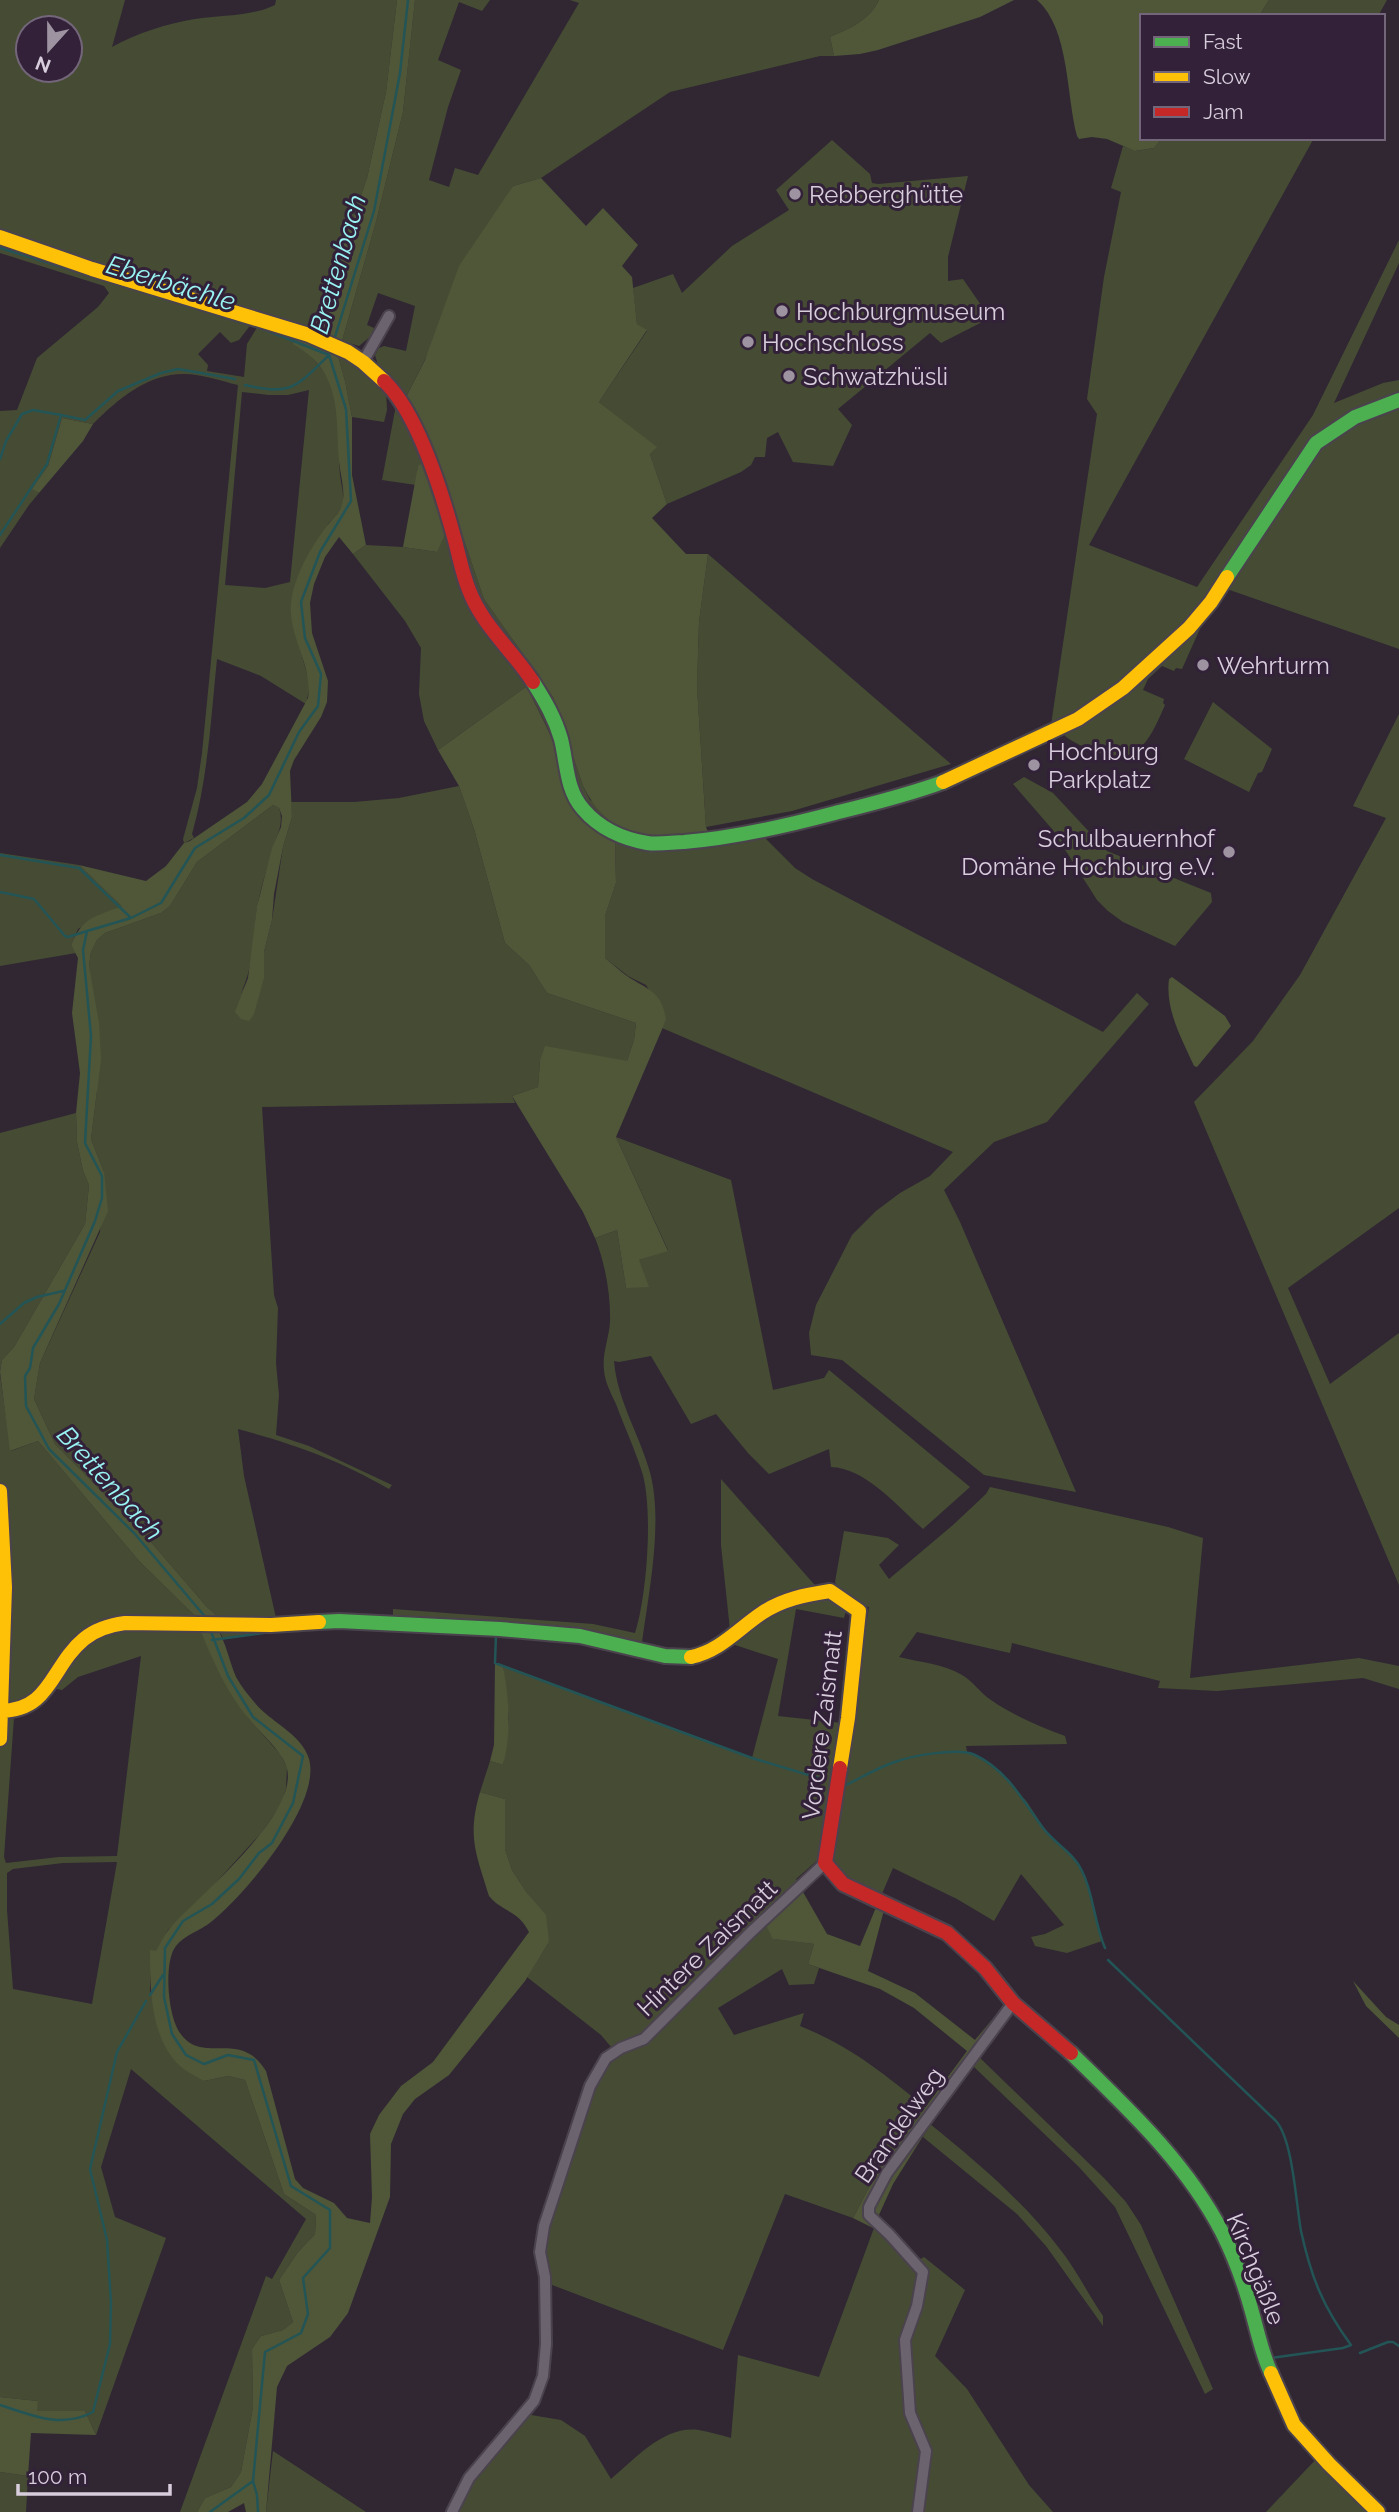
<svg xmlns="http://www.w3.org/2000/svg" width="1399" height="2512" font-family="Raleway,sans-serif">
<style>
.green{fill:#464c34;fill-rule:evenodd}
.forest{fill:#4f5738}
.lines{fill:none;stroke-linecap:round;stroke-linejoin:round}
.stream{stroke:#235456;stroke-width:2.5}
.street-casing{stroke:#4a424c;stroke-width:14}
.fast-casing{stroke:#4a424c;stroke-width:18}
.slow-casing{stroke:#4a424c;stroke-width:18}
.jam-casing{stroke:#4a424c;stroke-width:18}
.street{stroke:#6b636e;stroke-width:10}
.fast{stroke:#4caf50;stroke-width:14}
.slow{stroke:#ffc107;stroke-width:14}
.jam{stroke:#c62828;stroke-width:14}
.poi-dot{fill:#9d93a1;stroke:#322139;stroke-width:2.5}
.labels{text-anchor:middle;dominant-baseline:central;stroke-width:6;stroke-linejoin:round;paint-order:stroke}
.poi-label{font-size:24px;fill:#d8cddc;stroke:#322139;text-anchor:start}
.street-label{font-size:24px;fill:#d8cddc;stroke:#322139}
.water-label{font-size:26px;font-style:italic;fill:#98f3f2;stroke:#322139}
</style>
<rect width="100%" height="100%" fill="#302733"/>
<path class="green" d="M0,0H125L112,47C137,33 166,24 195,19C221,15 250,17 275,5L276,0H397L386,92L367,178L328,290L315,319L319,328L329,334L322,348L307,352C318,364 330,377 334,393C341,419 337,448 340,475C341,484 344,493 343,502C341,511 334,518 328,524L295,631L310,685L306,704L261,676L217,659C211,717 208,778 192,834L194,838L184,843L183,839L197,788L202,753L238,385C221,381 202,374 184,374C147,374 118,399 93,424L62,418L48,466L33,489L39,493L29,505L0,548V411L17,410L37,358L98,307L109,293L104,286L0,253ZM28,28H70V70H28ZM252,323L258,326L247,344L244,377L207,371L208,365L198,354L220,332L231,343L239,340ZM309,390L290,582L265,588L225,585L242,392L269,395H288Z
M415,0H490L482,11L459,2L438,60L461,70L448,107L429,180L449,187L455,168L478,175L579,3L570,0H879C869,21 850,28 830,37L834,56H820L670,92L541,178L513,186L406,397L416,411L440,470L484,599L553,697L583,786L590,800L677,840L793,821L940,778L992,755L989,751L1051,725L1097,414L1087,399L1104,277L1121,192L1111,188L1123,146L1136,151L1154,148L1162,138H1314L1089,545L1197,587L1313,415L1399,240V263L1334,403L1383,383L1399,380V649L1224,588L1207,613L1182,669L1176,668L1174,671L1162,666L1148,679L1143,690L1164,699L1163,703L1165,705C1150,739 1137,770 1095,751C1084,747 1074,743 1065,736L1064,732L988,767L762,835L795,868L812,879L1103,1032L1137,993L1149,1004L1047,1122L994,1142L944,1190L960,1222L1076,1492L984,1475L842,1360L811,1355L809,1333L816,1305L852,1235L876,1211L900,1193L930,1176L953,1152L662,1028L666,1020L646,985L628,976L605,958V916L616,883L615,840C564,815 568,794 554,745C548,724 535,706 527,686L438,750L424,721L419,694L421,648L405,621L353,554L366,545L403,547L437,552L418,466L416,485L382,480L396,405L405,394L378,365L375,355L379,348L384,346L406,351L415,306L378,293L367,325L374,328L371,336L359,346L342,341L376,222L403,112Z
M1269,0H1387L1378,16H1259Z
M832,140L870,174L872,183L878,184L968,176L948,257V281L963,279L990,318L941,343L930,333L838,409L852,425L833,466L793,462L778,432L767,438L765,457H755L751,465L741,472L667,504L650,454L656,447L599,402L647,331L637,324L633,288L673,274L682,293L732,246L789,210L776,190Z
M338,356L353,362L386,391L387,410L384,422L352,417L345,381Z
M708,554L951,764L792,811L706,827L697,687L699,622Z
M1213,702L1272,749L1262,772L1258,773L1249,792L1184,759Z
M1399,714V1208L1288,1288L1330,1384L1399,1333V1585L1194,1102L1253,1041L1300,975L1386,818L1353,806Z
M1024,777L1053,793L1107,851L1211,893L1212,902L1175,946L1123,922L1108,911L1097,900L1052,829L1013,784Z
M459,786L474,829L505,943L529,965L547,993L636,1023L634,1040L627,1061H540L538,1087L512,1096L515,1103L262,1107L274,1295L278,1308L276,1363L279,1395L276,1435L309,1446L392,1485L389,1489C337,1459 296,1445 238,1429L244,1476L276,1618L393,1617V1609L593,1624L635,1633C647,1596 654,1505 641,1469C634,1447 624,1426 616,1404C611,1393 605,1383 604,1370C602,1354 609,1338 610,1322C611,1296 605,1262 595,1238L617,1230L626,1288L639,1260L668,1250L616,1137L731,1180L773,1390L824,1378L829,1370L970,1487L923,1529C898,1507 866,1468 831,1467L829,1449L769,1474L748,1453L716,1414L691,1424L651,1356L619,1362L614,1361C617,1399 638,1432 649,1469C664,1518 649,1591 642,1642C681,1652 696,1654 730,1630L721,1545V1479L828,1600L846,1611L844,1618L796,1609L778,1716L851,1724L869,1607C856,1603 840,1596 835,1582L844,1531L888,1538L899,1545L879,1565L889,1579L953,1525L986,1494L990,1487L1168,1527L1203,1538L1190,1678L1359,1658L1399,1666V1689L1363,1678L1217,1691L1158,1688L1160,1681L1012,1643L1010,1653L917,1632L899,1657C919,1662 944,1664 962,1675C973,1681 980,1693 991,1700C1014,1716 1039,1726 1065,1736L1067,1744L966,1746L967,1752L974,1754L1001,1773L1027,1802L1047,1833L1075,1859L1087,1883L1102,1941L1067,1953L1035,1946L1031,1937L1045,1934L1064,1925L1021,1874L994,1921L957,1899L893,1868L881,1896L847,1879L820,1858L796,1879L803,1892L767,1925L774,1939L814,1944L808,1964L819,1968L814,1984L789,1985L782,1969L718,2008L734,2035L804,2013L800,2026C850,2046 883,2073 925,2107L876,2174L853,2218L785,2194L723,2350L547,2283L538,2259L572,2129L612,2048L601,2035L527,1977L549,1942L527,1893L512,1870L505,1849V1799L480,1792L490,1761L503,1765L509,1719L503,1665L752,1758L778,1659L732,1644L710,1659L699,1662L593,1641L455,1633L309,1628L224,1639L217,1628L218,1617L206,1606L144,1534L55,1444L34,1399L40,1363L100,1232L104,1172L91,1139L97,1091L89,966L91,952L97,940L105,933L161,913L170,906L197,862L273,805L279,808C285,825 275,838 271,855C266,872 260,890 257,908C253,936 254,966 241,993L264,952L272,920L283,847L292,817L291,802H354L399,798Z
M0,853L79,865L123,906L78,929L71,945L76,953L0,966Z
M76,1113L77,1142L83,1171L89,1185L85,1224L14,1347L2,1360L0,1372V1133Z
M0,1375L11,1451L38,1441L139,1561L197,1618L248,1718L280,1754L287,1767L286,1788L282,1803L262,1832L201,1899L168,1930L156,1952L151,1951L150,1992L204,2081L228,2076L245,2080L284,2194L316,2215L315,2234L298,2252L279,2280L293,2322L283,2330L261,2336L252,2349L253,2407L241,2472L231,2487L205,2498L197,2512H180L266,2276L272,2279L306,2219L131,2069L101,2167L115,2217L166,2238L96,2435L85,2411H36L38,2401L0,2397ZM141,1656L117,1856L59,1857L6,1863L4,1857L14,1718L26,1713L52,1688L62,1690L78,1677ZM117,1862L92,2004L13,1989L7,1910V1873L13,1869L63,1863Z
M979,2057L1104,2178L1126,2202L1141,2225L1213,2389L1205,2394L1115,2207L1079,2167L974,2067Z
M930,2124C977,2162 1022,2200 1059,2248C1076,2269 1088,2294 1103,2316V2326L1046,2246L1017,2214L923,2137Z
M877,2220L917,2261L924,2257L965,2290L935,2356L967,2389L1029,2485L1053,2512H449L525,2414L561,2420L585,2436L611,2479C635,2459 664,2425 699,2430C710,2432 721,2435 731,2438L738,2355L819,2377Z
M273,2451L366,2512H266Z
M1320,2455L1380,2512H1266Z
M0,2472L28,2476L26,2512H0Z"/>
<path class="forest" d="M397,0H415L403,112L376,222L342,341L318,328L315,319L328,290L367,178L386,92Z
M879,0H1014L980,17L878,50L860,54L834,56L830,37C850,28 869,21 879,0Z
M1037,0H1269L1259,16H1142V138H1162L1154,148L1135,151L1107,139L1092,137L1079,139L1077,136C1066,96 1070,29 1037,0Z
M541,178L586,226L603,208L638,245L622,266L632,277L637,324L647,330L599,402L657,447L650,454L667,504L652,518L686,554H708L699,622L697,687L706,827L710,837C654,838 611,843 583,786L553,697L484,599L440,470L416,411L406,397L425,360L459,266L513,186Z
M295,338L338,356L345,381L352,417V475L366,545L353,554L339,537L325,557L314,584L310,603L312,633L328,681L327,702L321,717L294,760L290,771L292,817L283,847L274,894L272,920L264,952V978L254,1014L249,1021L241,1019L235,1012L248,978L257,906L272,848L281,827L282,816L279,808L273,805L197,862L170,906L161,913L105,933L97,940L91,952L89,966L99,1023L101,1059L91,1139L104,1172L108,1211L40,1363L34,1399L55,1444L144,1534L206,1606L218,1617L216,1620L197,1618L139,1561L38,1441L10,1451L0,1372L2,1360L14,1347L85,1224L89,1185L83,1171L77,1142L76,1113L80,1073L72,1013L78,958L71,945C84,915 96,917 122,906L79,865L146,881L166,866L184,843L190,841L247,802L262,784L308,698C313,666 288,636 291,603C294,576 311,547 327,526C332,519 340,513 342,504C346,492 340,474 339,461C336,412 342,372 293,344Z
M62,418L93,424L83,441L39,493L32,489L48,466Z
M425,461L446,532L437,552L403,547L418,466Z
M527,686C535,706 547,724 554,745C568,793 563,815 615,840L616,883L605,916V958C613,964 620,971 627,976C648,990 662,991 666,1020L616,1137L668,1251L639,1260L649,1287L626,1288L617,1230L595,1238L583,1212L512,1096L538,1087L540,1061L545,1046L627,1061L634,1040L636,1023L547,993L529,965L505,943L474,829L459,786L438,750Z
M1172,977L1225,1016L1231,1026L1197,1067L1194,1066C1182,1039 1165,1010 1169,979Z
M217,1628C226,1643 229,1660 236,1677C241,1686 248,1695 255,1703C270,1722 302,1734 309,1759C322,1804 244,1896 211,1922C200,1931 184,1935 176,1946C163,1962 168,2017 180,2033C203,2066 240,2028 266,2071L295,2179L303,2188L334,2203L347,2218L370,2223L372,2197L370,2134L379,2115L401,2086L433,2062L529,1932C518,1910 502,1912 489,1896C476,1853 467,1837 480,1792L505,1799V1849L512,1870L527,1893L546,1915L549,1942L525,1981L449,2075L415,2099L403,2114L391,2144L390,2197L348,2313L330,2337L287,2366L277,2387L266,2512H246L244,2503L228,2512H197L205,2498L231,2487L241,2472L253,2407L252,2349L261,2336L283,2330L293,2322L279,2280L298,2252L315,2234L316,2215L284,2194L245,2080L228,2076L204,2081C196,2076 187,2072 180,2066C150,2038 150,1988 150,1950L156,1951C160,1944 164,1935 170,1928C197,1897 307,1809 285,1763C277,1746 260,1733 248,1718C226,1691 213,1661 200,1629Z
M495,1663L503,1665C509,1700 512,1731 503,1765L490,1761L494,1745Z
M803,1892L827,1934L860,1946L877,1905L884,1910L868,1971L915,1993L975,2040L1006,2003L1014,2013L930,2125L893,2184L873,2228L853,2218L876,2174L967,2051L914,2008L880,1989L808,1964L814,1944L773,1939L766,1925Z
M1353,1981L1386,2017L1399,2025V2038L1366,2006Z
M0,2397L38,2401L37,2411H85L96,2435L31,2433L28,2476L0,2472Z"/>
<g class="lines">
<path class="stream" d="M0,248L263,329L329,355C296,387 292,396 245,385
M334,340L374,211L400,73L408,0
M0,459L6,441L22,414L33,410L61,415
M0,535L47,464L61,415L85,420L118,391L161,373L178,369L235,379
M0,855L79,868L131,918
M0,892L34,899L65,936L68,937L87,931
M0,1324L24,1303L37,1297L63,1291
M207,1619L135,1534L49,1449L26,1406L25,1376L30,1368L33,1348L59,1304L95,1221L102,1198V1176L85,1143L91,1036L83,950L87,931L131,918L161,903L195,848L244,818L269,795L299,732L318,706L321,674L305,638L301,602L320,552L351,501L346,409L329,355L331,349
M330,1628L379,1630
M210,1629L228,1676L253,1717L303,1756L293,1803L272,1843L259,1853L239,1879L212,1904L183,1921L165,1948L164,1997L172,2034L186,2055L204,2064L228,2055L254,2060L291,2186L330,2210V2248L303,2278L308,2314L301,2333L265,2352L253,2481L210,2512
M496,1635L495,1663L752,1758L825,1780
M212,1640L271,1632
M844,1786C859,1779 875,1769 892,1763C910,1756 957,1747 975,1755C1007,1770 1024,1802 1043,1828C1055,1844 1074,1853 1082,1871C1094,1895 1094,1923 1105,1948
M1108,1960L1276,2121C1293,2140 1296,2204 1301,2231C1311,2277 1323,2307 1351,2345L1343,2348L1271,2358
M150,1995L163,1975
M1360,2353L1388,2342H1393L1399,2346
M0,2405C31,2415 61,2429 93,2412L110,2344L111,2303L107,2240L90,2169L117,2052L146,2001
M253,2481L257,2495L258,2512"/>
<defs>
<path id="street" d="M363,362L389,316
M452,2512L469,2478L534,2401L543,2376L546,2344L545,2277L540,2252L544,2226L590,2086L606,2058L621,2048L644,2039L751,1932L825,1863
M918,2512L926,2451L910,2413L905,2340L917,2306L923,2272L889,2234L869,2215V2207L887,2173L1013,2003"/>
<path id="fast" d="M1227,577L1316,443L1355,417L1399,400
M533,682C545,701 555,718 561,739C567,763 566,790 583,809C599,828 623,839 647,843C659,845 673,842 684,842C735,838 786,826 835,813C871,804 908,795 943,782
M319,1622L339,1621L500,1629L580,1636L665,1656L691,1657
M1071,2053C1127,2108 1185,2161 1222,2232C1234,2256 1245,2286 1252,2312C1258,2333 1262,2354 1271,2373"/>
<path id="slow" d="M0,237L92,269L309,335L348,352L363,362L384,381
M943,782L1078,719L1123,688L1189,628L1211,602L1227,577
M0,1491L5,1587L0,1739
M691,1657C720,1651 738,1629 762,1613C783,1599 805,1595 830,1591L859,1611L848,1718L840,1768
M0,1711C51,1711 51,1666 84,1639C96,1629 110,1625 125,1623L271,1625L319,1622
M1271,2373L1294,2425L1329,2464L1378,2512"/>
<path id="jam" d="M384,381C417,412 442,493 454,537C459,555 462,573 469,590C482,625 513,651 533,682
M840,1768L825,1863L843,1884L947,1933L985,1968L1013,2003L1071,2053"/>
</defs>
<use href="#street" class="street-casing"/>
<use href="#fast" class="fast-casing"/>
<use href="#slow" class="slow-casing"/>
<use href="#jam" class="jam-casing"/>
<use href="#street" class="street"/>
<use href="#fast" class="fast"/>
<use href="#slow" class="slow"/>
<use href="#jam" class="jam"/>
</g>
<g class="poi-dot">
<circle cx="795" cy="194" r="7"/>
<circle cx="782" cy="311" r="7"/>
<circle cx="748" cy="342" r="7"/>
<circle cx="789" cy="376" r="7"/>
<circle cx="1203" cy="665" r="7"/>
<circle cx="1034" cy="765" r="7"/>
<circle cx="1229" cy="852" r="7"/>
</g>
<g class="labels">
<g class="poi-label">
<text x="809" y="194">Rebberghütte</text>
<text x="796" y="311">Hochburgmuseum</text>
<text x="762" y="342">Hochschloss</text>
<text x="803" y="376">Schwatzhüsli</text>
<text x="1217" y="665">Wehrturm</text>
<text x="1048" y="751">Hochburg<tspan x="1048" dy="28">Parkplatz</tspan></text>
<text x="1215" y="838" text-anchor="end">Schulbauernhof<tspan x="1215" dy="28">Domäne Hochburg e.V.</tspan></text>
</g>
<g class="street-label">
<text transform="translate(822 1725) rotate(-83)">Vordere Zaismatt</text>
<text transform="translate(707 1948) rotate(-44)">Hintere Zaismatt</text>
<text transform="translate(899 2125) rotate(-55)">Brandelweg</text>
<text transform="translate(1256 2269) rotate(68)">Kirchgäßle</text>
</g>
<g class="water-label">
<text transform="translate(338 264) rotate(-74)">Brettenbach</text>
<text transform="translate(171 283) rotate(17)">Eberbächle</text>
<text transform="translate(110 1483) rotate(48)">Brettenbach</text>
</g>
</g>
<rect x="1140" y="14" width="245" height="126" fill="#322139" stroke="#74667a" stroke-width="2"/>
<rect x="1154" y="37" width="35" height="10" fill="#4caf50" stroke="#74667a" stroke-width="2"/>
<text x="1203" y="49" font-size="21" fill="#d8cddc">Fast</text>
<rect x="1154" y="72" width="35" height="10" fill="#ffc107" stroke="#74667a" stroke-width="2"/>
<text x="1203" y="84" font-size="21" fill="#d8cddc">Slow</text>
<rect x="1154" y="107" width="35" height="10" fill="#c62828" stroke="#74667a" stroke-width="2"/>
<text x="1203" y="119" font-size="21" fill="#d8cddc">Jam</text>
<g transform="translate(49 49) rotate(201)"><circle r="33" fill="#322139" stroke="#74667a" stroke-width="2"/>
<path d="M0-5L12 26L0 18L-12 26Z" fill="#9d93a1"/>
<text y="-10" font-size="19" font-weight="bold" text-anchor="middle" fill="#d8cddc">N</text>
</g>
<path d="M18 2484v10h152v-10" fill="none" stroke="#d8cddc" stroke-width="3.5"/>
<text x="28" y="2484" font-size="21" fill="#d8cddc" stroke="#322139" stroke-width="5" paint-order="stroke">100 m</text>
</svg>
